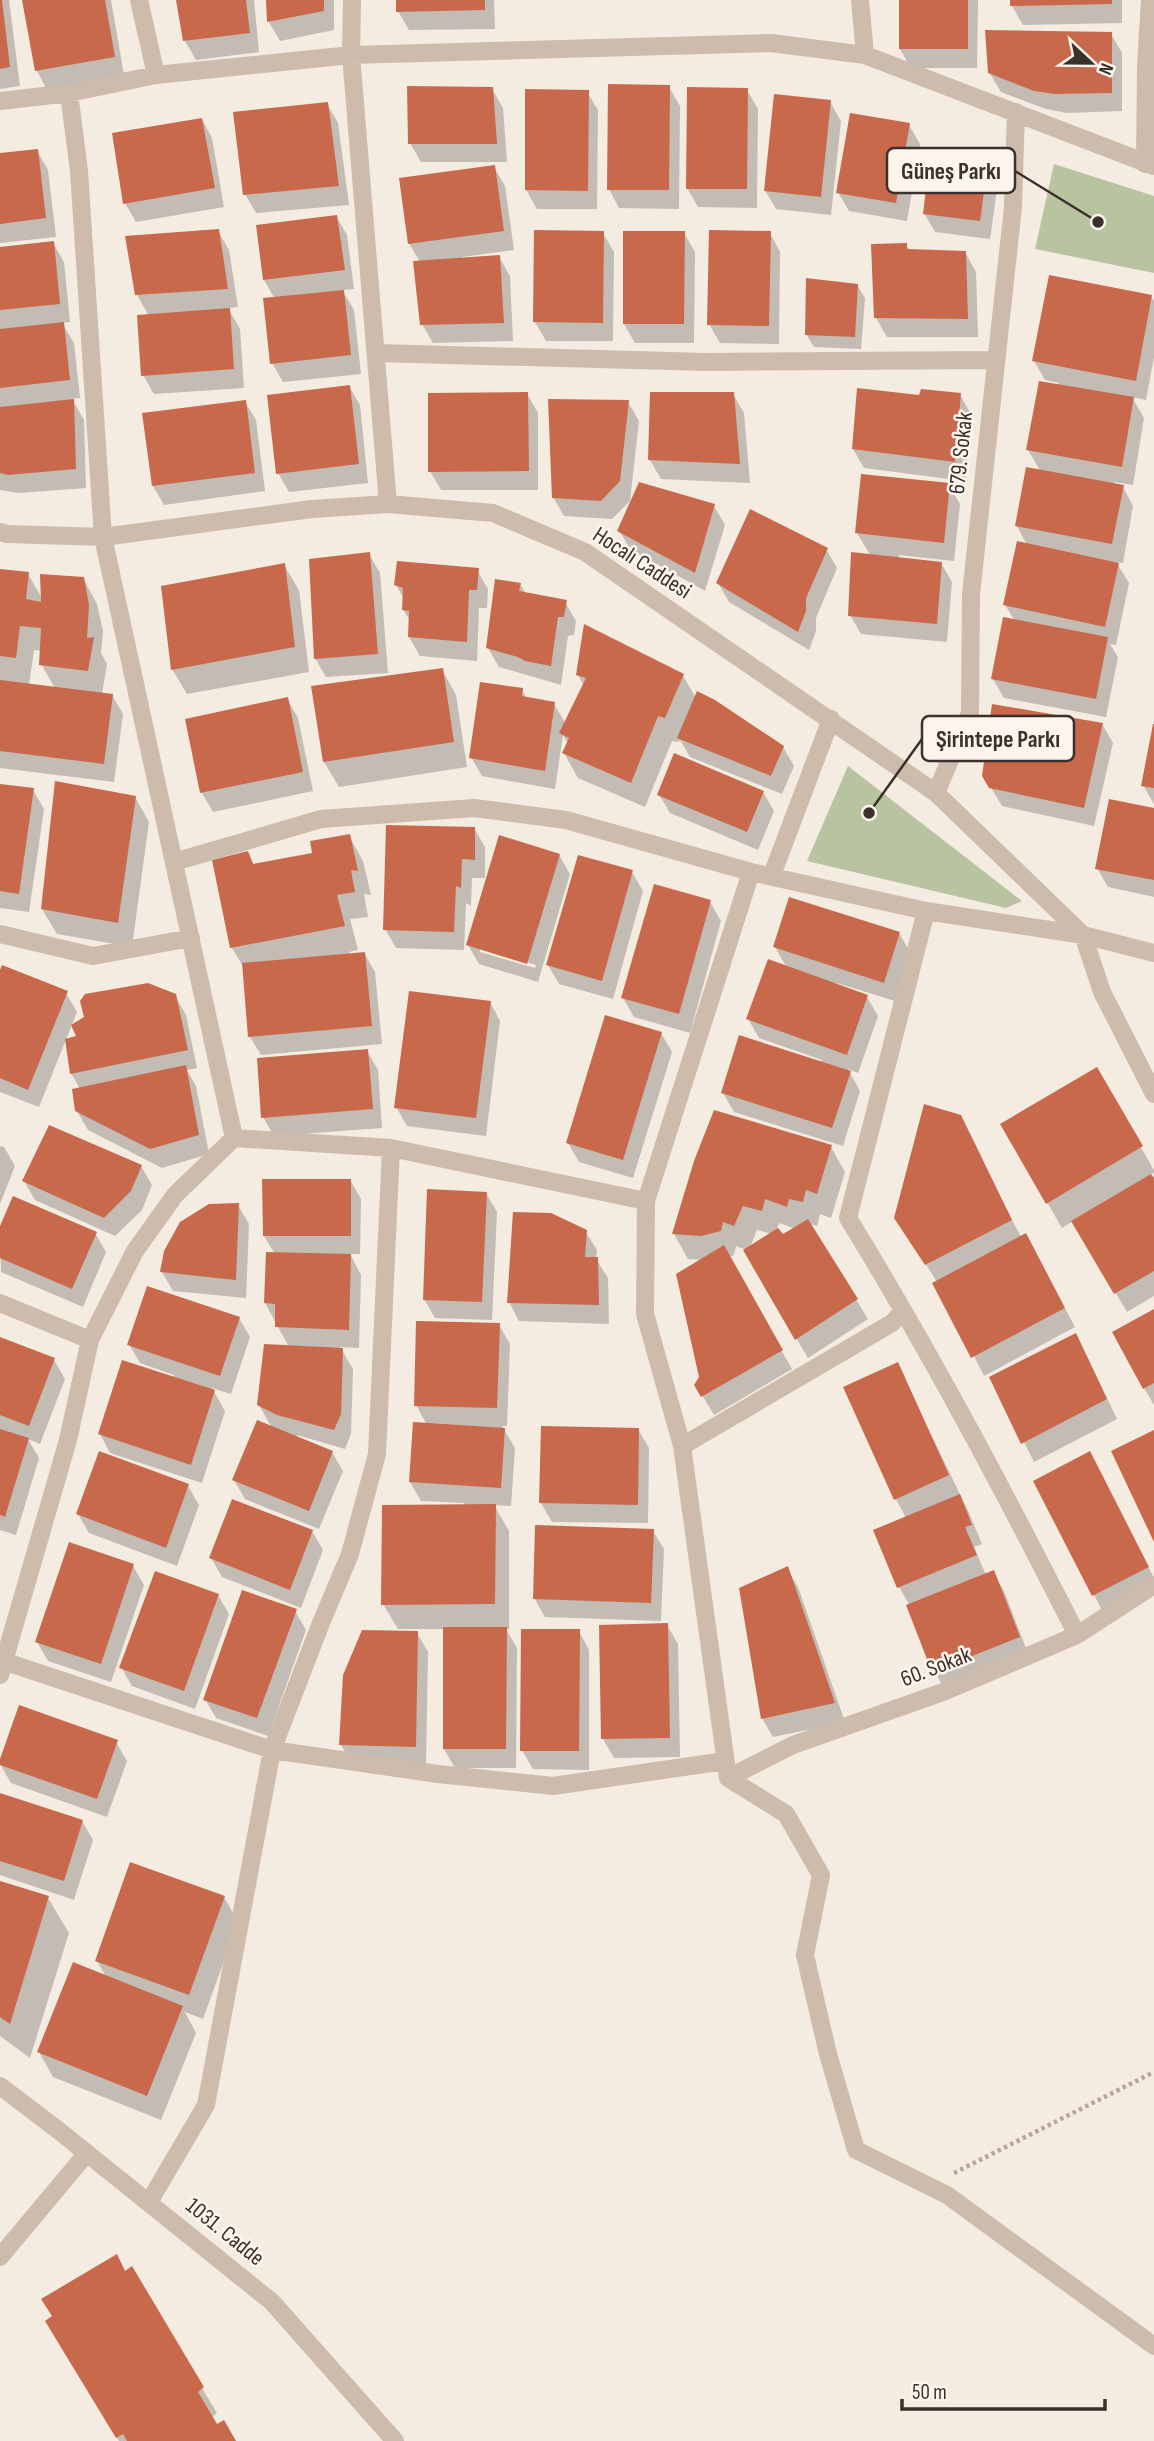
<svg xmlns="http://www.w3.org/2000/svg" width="1154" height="2441" font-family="'Sofia Sans Condensed',sans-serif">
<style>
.green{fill:#b8c4a0}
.shadow{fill:#0003;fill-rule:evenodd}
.building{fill:#c8694b}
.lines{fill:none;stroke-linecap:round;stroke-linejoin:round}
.path{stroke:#b9a596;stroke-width:4.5;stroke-dasharray:3.5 3.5;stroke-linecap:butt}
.minor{stroke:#cdbbac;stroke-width:18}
.tertiary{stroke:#cdbbac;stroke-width:18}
.labels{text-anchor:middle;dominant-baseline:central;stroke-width:5;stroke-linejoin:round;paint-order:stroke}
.street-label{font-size:23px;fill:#3b302b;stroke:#fbf5ee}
.leader{fill:none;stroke:#3b302b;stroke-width:2.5}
.callout-dot{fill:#3b302b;stroke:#fbf5ee;stroke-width:2.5}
.callout{fill:#fbf5ee;stroke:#3b302b;stroke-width:2.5}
.callout-label{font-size:24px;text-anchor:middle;font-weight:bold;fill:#3b302b}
</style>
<rect width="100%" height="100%" fill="#f4ebe1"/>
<path class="green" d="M1054,164L1154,196V273L1035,249Z
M848,766L1022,901L1006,908L807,861Z"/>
<path class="shadow" d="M0,0H9L20,86L0,89Z
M24,0H111L124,75L47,90L37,71Z
M178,0H254L259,52L196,60L185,41Z
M268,0H334V30L280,41L269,22Z
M398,0H494L495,29L409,30L398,11Z
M901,0H978L977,68H911L900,49Z
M1012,0H1122V23L1023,25L1012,6Z
M1111,34L1122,53V111L1067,113L1046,109L1001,92L989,72Z
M669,87L680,106L679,209L619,208L609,189Z
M492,89L503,108L507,162H421L410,143Z
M747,90L758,109L757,208L698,207L687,188Z
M587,92L598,110L597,209H537L526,190Z
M830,102L841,121L831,215L776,209L765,190Z
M327,104L338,123L349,205L256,213L245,194Z
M202,119L212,138L224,207L136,222L125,203Z
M909,125L920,144L907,221L849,211L838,192Z
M37,151L48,170L56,237L0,243V155Z
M988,156L999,175L990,239L935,232L924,213Z
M494,167L505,186L514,250L462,257V259L499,257L510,276L513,341L433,343L422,324L420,262L409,243Z
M336,216L347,235L354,289L342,290L354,310L361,374L283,382L272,363L275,299L264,280Z
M218,231L229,250L238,307L228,308L240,329L244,388L154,394L143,375L149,316L137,295Z
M603,233L614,252L613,341H546L535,322Z
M684,233L695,252L694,343H635L624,324Z
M770,233L780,252L779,344L720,343L709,324Z
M53,243L64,262L70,322L62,323L74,343L80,398L72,399L84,420L86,488L19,493L0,490V248Z
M906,245L910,251L965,252L976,272L978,337H887L876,318Z
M857,285L865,298L861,349L814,347L806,334Z
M1151,296L1154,301V357L1146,400L1132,397L1144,418L1133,485L1114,482V485L1123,487L1133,506L1123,563L1116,562L1129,583L1116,645L1110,644L1118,657L1106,717L1004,698L993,679L1015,621L1005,605L1027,545L1017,526L1041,472L1028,450L1059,383L1045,380L1034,361Z
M349,386L360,405L368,483L289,492L278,473Z
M527,394L538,413V490H441L430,471Z
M733,394L744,413L750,483L661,479L650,460Z
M960,395L971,414L965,481L864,468L853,449L921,397Z
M245,402L256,420L265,491L164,505L153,486L144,415Z
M628,402L639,421L630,501L612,519L564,516L553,497Z
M949,485L960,504L954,561L899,555V559L941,563L952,582L947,642L861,634L850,615L870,555L857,533Z
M714,506L725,525L705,591L630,549L619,530Z
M826,549L837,568L816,618V631L809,650L729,602L718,583Z
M369,554L380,573L388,673L326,677L315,658Z
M284,565L299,590L309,672L187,694L172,669Z
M0,570L28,574L43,600L83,578L97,604L103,631L101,653L107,664L102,694L112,695L123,714L114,782L0,768ZM34,650L42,651L41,664L55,688L29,685Z
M477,570L488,589L487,608H479L477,661L420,656L409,637L410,621L403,609L404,599L396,585Z
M520,584L526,594L565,602L576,621L574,635L568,636L561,685L499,667L488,648Z
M442,670L456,695L467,767L339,787L324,762Z
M578,675L683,676L696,698L783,747L794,766L782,794L690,757L680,740L679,742L672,741L645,807L578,778L564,753L568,744L563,735L555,789L482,776L471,757L522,690L527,699L554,704L566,724L584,686Z
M287,699L298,718L313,791L213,812L202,793L187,720Z
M1102,724L1113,743L1094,826L1002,806L984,776Z
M1154,726V804L1143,785Z
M0,785L33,790L44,809L29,912L0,908Z
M763,792L774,811L758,850L670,813L659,794Z
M135,797L149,822L132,947L57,934L42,909Z
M1154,809V897L1108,887L1097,868Z
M474,828L485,847V878H472L471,906L466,903L464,950L396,948L385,929Z
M349,836L363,861L371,895L364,894L368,917L350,919L358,950L349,952L350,955L364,953L375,972L382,1044L261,1055L250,1037L244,968L232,948L214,861L247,853L255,866L314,854Z
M559,855L570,874L538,982L479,964L468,945ZM480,948L536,965L535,968L480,952Z
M632,872L643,891L613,999L559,984L548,965Z
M710,902L721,921L690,1033L634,1017L623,998Z
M899,933L910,952L895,1001L837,983L836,986L867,997L878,1016L858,1073L848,1069L860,1091L843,1146L734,1112L723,1093L821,1063L822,1060L759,1038L748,1019L787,968L775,947Z
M0,975L66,993L77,1012L39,1107L0,1092Z
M175,996L186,1015L197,1068L187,1070L196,1086L209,1154L162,1168L88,1130L77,1111L80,1089L71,1073Z
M490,1002L500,1021L486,1136L407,1126L396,1107Z
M661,1033L672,1052L633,1178L579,1162L568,1143Z
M367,1051L378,1070L382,1128L274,1136L263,1117Z
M1096,1070L1154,1170V1173L1150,1175L1154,1182V1296L1127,1312L1073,1221L1062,1228L1002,1125Z
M959,1116L1021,1237L1036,1254L1075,1327L984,1376L937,1282L896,1217Z
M0,1146L4,1147L15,1166L0,1204Z
M831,1147L845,1172L831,1218L820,1214L817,1226L810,1224L868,1319L808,1358L744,1249L736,1246L734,1255L729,1257L792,1369L714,1415L696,1385L701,1377L703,1260L688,1259L674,1234ZM779,1223L796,1229L783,1236L777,1230ZM757,1230L772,1234L750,1248Z
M141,1166L152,1185L142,1210L115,1236L35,1200L24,1181Z
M350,1180L361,1199L360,1254H350L361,1275L359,1348L340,1347L353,1369L351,1434L345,1449L297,1435L296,1438L332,1452L343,1471L319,1529L245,1499L234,1480L272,1428L259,1405L289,1347L265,1303L275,1254L264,1236Z
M486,1193L497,1212L492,1320L435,1318L424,1299Z
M238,1205L249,1224L246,1298L173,1291L162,1272Z
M0,1231L95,1233L106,1252L83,1307L1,1272Z
M585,1231L597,1250L596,1259L608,1278L609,1324L519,1321L509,1302Z
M1154,1311V1405L1144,1388Z
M239,1318L250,1337L231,1394L212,1388L225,1411L202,1483L110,1453L100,1434L173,1378L174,1375L140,1363L129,1344Z
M499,1325L510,1344L507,1426H502L515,1448L511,1506L494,1505L509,1531V1629H506L517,1648L516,1768H455L444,1749L445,1629H398L383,1604L464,1506V1503L421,1501L410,1482L427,1425L416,1405Z
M0,1339L54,1360L65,1379L40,1444L28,1439L39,1458L16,1535L0,1530Z
M1086,1354L1117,1419L1034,1462L992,1378Z
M897,1364L970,1515L982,1544L974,1547L986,1575L993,1573L1004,1591L1029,1656L945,1690L934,1671L910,1606L899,1587L906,1518L896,1499Z
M638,1429L649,1448L648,1523L552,1522L541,1503Z
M1100,1472L1154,1578L1104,1614L1035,1482Z
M188,1486L199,1505L177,1566L89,1533L78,1514Z
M312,1531L323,1550L301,1608L222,1577L211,1558Z
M653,1531L664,1549L661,1621L545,1617L534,1598Z
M133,1566L144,1585L111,1682L48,1661L37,1642Z
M787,1569L798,1587L845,1722L773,1737L762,1718Z
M218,1595L229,1614L195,1709L132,1686L121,1667Z
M295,1611L306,1630L268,1736L216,1718L205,1699Z
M667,1625L678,1644L680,1757L614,1758L603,1739Z
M579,1631L589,1650V1770L533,1769L522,1750Z
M417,1633L428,1652L426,1765L352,1764L341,1745Z
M116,1742L127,1761L107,1817L11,1783L0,1764Z
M0,1795L82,1821L93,1840L74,1900L0,1875Z
M0,1883L48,1898L69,1933L30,2058L0,2036Z
M224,1897L238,1922L203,2019L185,2012L196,2033L161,2120L53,2077L39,2052L106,1977L97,1961Z
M125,2272L202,2388L217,2413L211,2418L216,2427L234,2441H119L62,2346Z"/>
<path class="building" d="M0,0H2L10,67L0,69Z
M22,0H105L115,57L35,71Z
M176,0H246L250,33L183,41Z
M266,0H324V11L267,22Z
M396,0H485V10L396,12Z
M899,0H968V49H899Z
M1010,0H1112V4L1010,6Z
M985,30L1112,32V93L1055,94L1034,91L988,73Z
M608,84L670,85L669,190H607Z
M407,86L493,87L497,144H408Z
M687,87L748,88L747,189H686Z
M525,89L589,90L588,191L525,190Z
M774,94L831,100L821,197L764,191Z
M328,102L339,186L243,195L233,112Z
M850,113L910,123L896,203L836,193Z
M202,118L215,188L123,204L112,133Z
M931,147L989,155L980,221L923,214Z
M38,149L46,218L0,224V153Z
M495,165L504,231L408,244L399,178Z
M337,215L345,270L263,280L256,225Z
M219,229L228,289L135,295L125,236Z
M534,230L604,231L603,323L533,322Z
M709,230L771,231L769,326L707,325Z
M623,231H685L684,324H623Z
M54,241L60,304L0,310V247Z
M907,243V249L966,251L968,319L874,318L871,244Z
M500,255L504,323L420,325L413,261Z
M1049,275L1152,295L1136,381L1032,361Z
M806,278L858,284L855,337L805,335Z
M344,290L351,355L270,364L263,298Z
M230,308L234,369L141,376L137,315Z
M64,322L70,380L0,388V329Z
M1039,381L1134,397L1122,467L1026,450Z
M350,385L359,464L276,474L267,395Z
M857,388L919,395L921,389L961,393L955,462L852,449Z
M528,392L529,471L428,472V393Z
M650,392H734L740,464L648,460Z
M74,399L76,469L8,475L0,473V407Z
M548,399L629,400L620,481L601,501L552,498Z
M246,400L255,473L152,486L142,413Z
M1026,467L1124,485L1112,544L1015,526Z
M861,474L950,483L944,543L855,533Z
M639,482L715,504L695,573L617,531Z
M750,509L828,548L806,598V611L798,632L716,583Z
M1017,541L1119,563L1105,627L1003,605Z
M370,552L378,654L314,659L309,559Z
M851,552L942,562L937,624L848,616Z
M397,561L479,568L477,590H469L467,642L408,637L409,611L402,610L403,588L394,585Z
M285,563L295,647L171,670L161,586Z
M0,569L29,572L26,599L41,602L40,574L84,577L89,605L87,638L94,637L88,671L39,665L41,628L20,626L16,658L0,656Z
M495,579L521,583L519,591L567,600L564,617H558L551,666L525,661L518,657L486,648Z
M1003,617L1108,637L1096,699L991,679Z
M584,624L684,674L665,718L658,716L631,783L562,753L569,738L559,733L586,678L576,675Z
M443,668L454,742L323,762L311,686Z
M0,680L113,694L104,764L0,751Z
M480,682L523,688L522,696L555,702L545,771L469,758Z
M697,691L715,700L784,746L771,776L677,738Z
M288,697L303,772L200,793L185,719Z
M992,704L1103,723L1084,808L989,788L982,776Z
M1153,724H1154V788L1141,786Z
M674,753L764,791L747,832L657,795Z
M55,781L136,796L118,923L41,909Z
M0,784L34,788L19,894L0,891Z
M1109,799L1154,808V880L1095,869Z
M386,825L475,827V860L462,859L461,888L456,886L454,932L383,930Z
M350,834L358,871L351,870L355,892L337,895L345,926L230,948L212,860L248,851L253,864L312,853L310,841Z
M499,835L560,854L527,964L466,945Z
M578,855L633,870L602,981L546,965Z
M654,884L711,900L679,1014L621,998Z
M789,897L900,932L884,983L773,947Z
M365,952L372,1026L248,1037L242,963Z
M768,959L868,995L847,1055L746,1019Z
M2,965L68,991L28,1090L0,1078V970Z
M148,983L176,994L188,1050L70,1074L65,1039L76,1036L71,1025L84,1017L80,1001L85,994Z
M409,991L491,1001L476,1118L394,1108Z
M605,1015L662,1032L623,1160L566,1143Z
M739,1035L851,1071L832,1128L721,1093Z
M368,1049L373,1109L261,1118L257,1058Z
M186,1065L199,1135L150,1149L75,1111L72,1089Z
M1097,1067L1143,1146L1046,1204L1000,1124Z
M924,1104L961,1115L1012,1220L925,1265L894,1218Z
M714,1110L832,1145L817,1194L806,1190L803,1202L789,1199L787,1207L765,1199L762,1211L743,1206L734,1226L723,1222L721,1231L701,1236L672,1234L694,1161Z
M49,1125L142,1165L131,1191L104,1218L22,1181Z
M1151,1174L1154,1178V1271L1114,1294L1071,1221Z
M262,1179H351V1236H263Z
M427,1189L487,1192L482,1302L423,1300Z
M13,1196L97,1232L72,1289L0,1258V1226Z
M239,1203L236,1280L160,1272L164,1251L180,1222L209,1204Z
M513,1212L551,1213L587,1230L585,1257H598L599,1305L507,1303Z
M808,1219L858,1299L795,1340L743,1250L778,1228L783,1234Z
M1026,1233L1065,1308L971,1358L932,1283Z
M724,1245L783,1350L701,1397L694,1385L699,1377L676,1274Z
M266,1252L351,1254L349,1330L275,1327V1304L264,1303Z
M147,1286L240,1317L220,1376L127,1345Z
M1154,1309V1383L1143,1389L1112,1332Z
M416,1321L500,1323L497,1408L414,1406Z
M1076,1333L1107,1399L1021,1444L989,1377Z
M0,1337L55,1358L29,1426L0,1415Z
M264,1344L343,1348L341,1414L334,1430L277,1415L257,1405Z
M122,1360L215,1390L191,1465L98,1434Z
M898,1362L949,1475L894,1500L843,1387Z
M257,1420L333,1451L309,1511L232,1480Z
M413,1422L505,1428L501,1488L409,1482Z
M541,1426L639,1428L638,1505L539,1503Z
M0,1429L29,1438L5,1517L0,1515Z
M1154,1430V1542L1111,1451Z
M99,1451L189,1484L166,1548L76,1514Z
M1090,1451L1149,1567L1092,1596L1033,1481Z
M960,1494L972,1525L965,1527L977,1555L897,1588L873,1530Z
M232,1499L313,1530L290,1590L209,1558Z
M496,1504L495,1604L381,1605L382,1505Z
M535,1525L654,1529L651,1603L533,1599Z
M69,1542L134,1564L101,1664L35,1642Z
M788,1566L835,1703L761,1719L739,1588Z
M994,1570L1020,1637L932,1672L906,1605Z
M155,1571L219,1594L184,1691L119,1668Z
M242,1590L297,1609L257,1718L203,1700Z
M668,1623L670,1738L601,1739L599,1625Z
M443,1627H507L506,1749H443Z
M521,1629H580L579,1751H520Z
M362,1630L418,1631L416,1747L339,1745L343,1675Z
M19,1705L118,1740L97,1799L0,1765V1759Z
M0,1793L83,1820L64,1881L0,1861Z
M130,1862L225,1896L189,1995L95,1961Z
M0,1881L49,1896L10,2024L0,2017Z
M73,1962L183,2006L147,2096L37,2052Z
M117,2254L125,2271L132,2266L204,2387L198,2392L217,2424L224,2420L236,2441H127L123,2434L116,2438L45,2321L52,2316L41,2299Z"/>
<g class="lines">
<path class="path" d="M954,2173L1154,2072"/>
<path class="minor" d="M139,0L156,75
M352,0L351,55L388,504
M860,0L865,55
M69,93L79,171L103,537L234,1138
M0,101L69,93L156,75L351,55L771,43L865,55L1154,166
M1145,164L1146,65L1150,0
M377,353L706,362L995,360
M936,793L970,713L971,594L1013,207L1016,112
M174,862L321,819L474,808L566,820L751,872L926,911L1083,935L1102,992L1154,1094
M751,872L646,1201L645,1314L682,1446L728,1778L786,1814L821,1875L805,1955L828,2054L856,2150L947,2195L1154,2346
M772,875L831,719
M926,911L848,1218C931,1353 1005,1493 1077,1635
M0,934L93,956L191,938
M0,1303L90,1340
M682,1446L892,1323L903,1311
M0,1660L272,1750L438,1774L553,1786L725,1761
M0,1675L68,1440L90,1340L135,1251L175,1195L234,1138L391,1148L646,1201
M728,1778L793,1745L943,1692L1077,1635L1154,1585
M149,2202L206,2105L272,1750L321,1623L350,1554L377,1454L391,1148
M0,2257L87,2153"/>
<path class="tertiary" d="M0,532L7,534L103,537L312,509L388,504L493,513L585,552L936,793L1083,935L1154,953
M0,2086L58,2130L272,2302L395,2441"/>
</g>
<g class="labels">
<g class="street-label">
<text transform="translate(961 453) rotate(-84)">679. Sokak</text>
<text transform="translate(642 563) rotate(33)">Hocalı Caddesi</text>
<text transform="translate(936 1667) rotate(-21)">60. Sokak</text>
<text transform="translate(225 2232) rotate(39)">1031. Cadde</text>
</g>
</g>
<path class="leader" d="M1098 222L1015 171M869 813L922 739"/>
<g class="callout-dot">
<circle cx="1098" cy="222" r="7"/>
<circle cx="869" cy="813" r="7"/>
</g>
<g class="callout">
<rect x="887" y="148" width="128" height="45" rx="7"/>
<rect x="922" y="716" width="152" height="45" rx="7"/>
</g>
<g class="callout-label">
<text x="951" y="179">Güneş Parkı</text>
<text x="998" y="747">Şirintepe Parkı</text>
</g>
<g transform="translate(1091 63) rotate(112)" stroke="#fbf5ee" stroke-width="5" paint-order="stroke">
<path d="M0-5L12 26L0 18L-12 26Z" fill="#3b302b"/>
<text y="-10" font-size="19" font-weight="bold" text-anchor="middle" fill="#3b302b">N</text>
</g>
<path d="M902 2399v10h203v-10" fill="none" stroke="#3b302b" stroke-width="3.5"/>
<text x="912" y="2399" font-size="21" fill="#3b302b" stroke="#fbf5ee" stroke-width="5" paint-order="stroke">50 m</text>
</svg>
